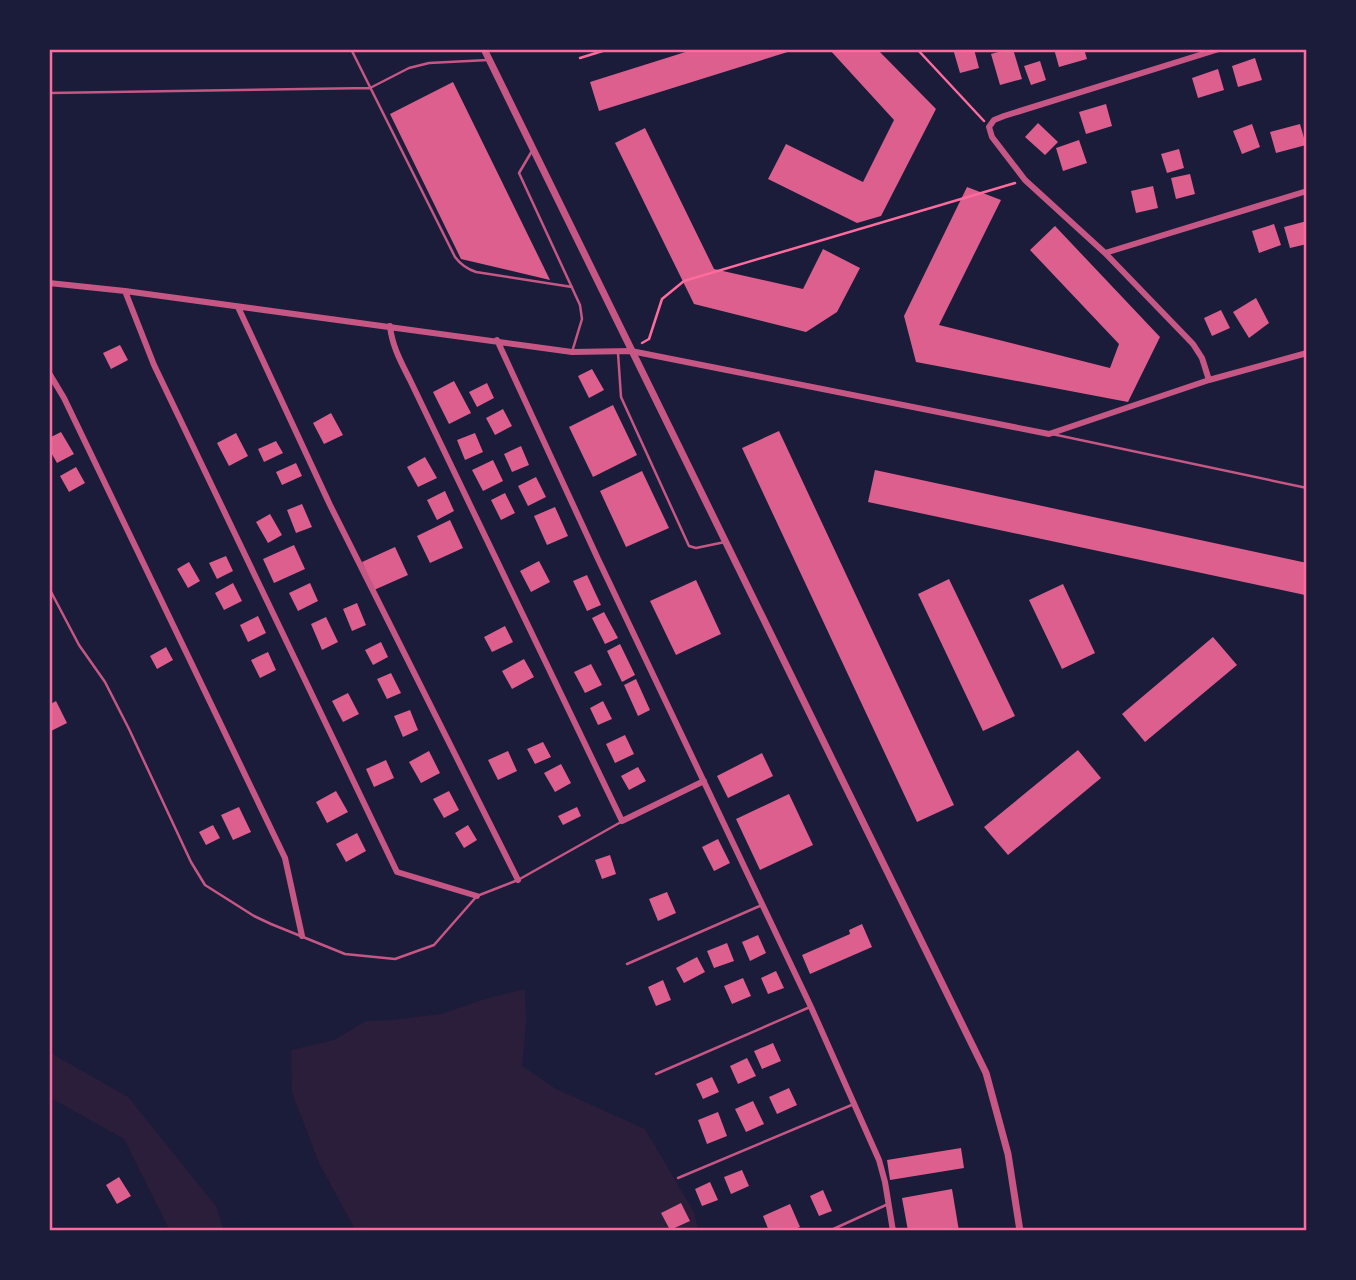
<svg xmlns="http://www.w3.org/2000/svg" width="1356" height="1280" font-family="'Crimson Pro',serif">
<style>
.green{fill:#2a1e3b}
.building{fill:#dd5f8e}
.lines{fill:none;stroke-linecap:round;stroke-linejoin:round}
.path{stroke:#ff6b9d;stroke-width:2.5}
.service{stroke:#c65784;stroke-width:2.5}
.minor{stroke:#c65784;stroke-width:6}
.tertiary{stroke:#c65784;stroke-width:7}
.neatline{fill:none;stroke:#ff6b9d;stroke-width:2.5}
</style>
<rect width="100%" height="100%" fill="#1b1b3a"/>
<path class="green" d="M525,989L526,1024L522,1066L556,1089L645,1129L694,1212L698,1231H356L319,1163L292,1092L291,1050L334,1040L366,1021L391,1020L441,1014L485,999Z
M49,1052L128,1097L216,1206L224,1231H170L124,1139L49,1097Z"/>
<path class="building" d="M695,49L794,50L599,111L590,82Z
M829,49H877L936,109L881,216L857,223L768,179L786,144L863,182L894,120Z
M953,49H974L979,68L960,73Z
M1009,49H1013L1022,79L1000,85L991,54Z
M1054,49H1084L1087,59L1059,67Z
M1255,58L1262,80L1238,87L1232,66Z
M1040,61L1046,80L1031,85L1024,66Z
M1218,69L1224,90L1198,98L1192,78Z
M453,82L550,280L461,259L390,114Z
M1106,104L1112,126L1086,134L1079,112Z
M1038,123L1058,142L1045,155L1025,137Z
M1252,124L1260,147L1242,154L1233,131Z
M1300,124L1306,145L1276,153L1270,132Z
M645,128L714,269L803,289L823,249L860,268L837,312L806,332L694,304L615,143Z
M1079,140L1087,163L1063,171L1056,148Z
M1179,149L1184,168L1167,173L1161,154Z
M1190,174L1195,194L1176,199L1171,178Z
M1153,186L1158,208L1136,213L1131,191Z
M967,187L1001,200L939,325L1110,368L1119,344L1030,250L1055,226L1160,337L1128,402L916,362L904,316Z
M1307,221V244L1290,248L1284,227Z
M1274,224L1281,245L1259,253L1252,231Z
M1256,298L1269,323L1249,338L1233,312Z
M1221,310L1230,328L1212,336L1204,318Z
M120,345L128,360L111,369L103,353Z
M592,369L604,390L589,398L578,376Z
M454,381L471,413L449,424L433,392Z
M487,383L494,398L477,407L469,392Z
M613,405L637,455L593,477L569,427Z
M503,409L512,426L495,435L486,418Z
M331,413L343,435L324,444L313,423Z
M779,431L954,805L917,822L742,448Z
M61,432L74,454L57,463L49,449V438Z
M236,433L248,456L229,466L217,443Z
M475,433L483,452L465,460L457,440Z
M276,441L283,453L264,462L258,449Z
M521,446L529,465L512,472L504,454Z
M425,457L437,478L418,487L407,467Z
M493,460L503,481L483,491L472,470Z
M296,463L302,476L282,485L276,472Z
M76,467L85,483L69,492L60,476Z
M875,470L1307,563V585L1305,595L868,502Z
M642,471L669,528L626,547L600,491Z
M536,477L546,497L528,506L518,486Z
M445,491L454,511L437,520L427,500Z
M505,493L515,513L501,520L491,500Z
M302,504L312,527L296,533L287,510Z
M555,507L568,536L547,545L534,516Z
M270,514L282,535L268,543L256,522Z
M450,520L463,548L430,563L417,536Z
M294,545L305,569L274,583L263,559Z
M395,547L408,575L374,590L362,562Z
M226,556L233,571L217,579L209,563Z
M539,561L550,582L531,592L520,571Z
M189,562L200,581L188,588L177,569Z
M587,575L601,605L587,611L573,581Z
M949,579L1015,716L983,731L918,594Z
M696,580L721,634L676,655L650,601Z
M233,583L242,601L224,610L215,593Z
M310,583L318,601L298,611L289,593Z
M1063,584L1095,653L1062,669L1029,600Z
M357,603L366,625L352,631L343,609Z
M604,612L618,638L605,644L592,618Z
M258,616L266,633L248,642L240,625Z
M326,617L338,642L322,650L311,624Z
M505,626L513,642L492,652L484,637Z
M1213,637L1237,665L1145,742L1122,714Z
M381,642L388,657L373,665L365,650Z
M620,644L635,675L622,682L607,651Z
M166,647L173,660L157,669L150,656Z
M268,652L276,670L260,678L251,660Z
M524,659L534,677L512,689L502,671Z
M591,664L602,685L585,693L574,672Z
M391,673L401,693L387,699L377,679Z
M636,679L650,710L638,716L624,685Z
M348,693L359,714L343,722L332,701Z
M56,701L67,723L49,732V705Z
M603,701L612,719L598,725L590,708Z
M410,710L418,730L403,737L394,716Z
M625,735L634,754L615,763L606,744Z
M543,742L551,757L535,764L527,749Z
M1078,750L1101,778L1008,855L984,827Z
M429,751L440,773L421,783L409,762Z
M508,751L517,771L498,780L488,760Z
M762,753L773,776L728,798L717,776Z
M386,760L394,778L374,787L366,769Z
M561,764L571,783L555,792L544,773Z
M638,767L646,781L629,790L621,776Z
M336,791L348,812L327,823L316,802Z
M449,791L459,810L444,818L433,799Z
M789,794L813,845L760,870L736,819Z
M239,807L251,832L233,840L221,815Z
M577,807L581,816L563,825L558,816Z
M213,825L220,838L206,845L199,832Z
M468,825L477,840L464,848L455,833Z
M357,833L366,851L346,862L336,844Z
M718,839L730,863L714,871L702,847Z
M610,855L616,874L602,879L595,860Z
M667,892L676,913L658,921L649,899Z
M862,924L872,947L810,974L802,955L850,934L849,930Z
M758,935L766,953L750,961L742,942Z
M727,943L734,961L714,968L707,951Z
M697,957L705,972L684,983L676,968Z
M776,971L784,988L768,994L761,978Z
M743,978L751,996L732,1004L724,986Z
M663,980L671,1000L656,1006L648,987Z
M773,1043L781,1061L762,1069L754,1051Z
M747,1058L756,1076L738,1084L730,1066Z
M712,1077L719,1092L703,1099L696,1084Z
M789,1088L797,1105L777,1114L769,1097Z
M753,1101L764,1124L746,1132L735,1109Z
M718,1112L727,1136L707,1144L698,1120Z
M961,1148L964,1168L890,1180L887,1160Z
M742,1170L749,1186L731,1194L724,1177Z
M119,1177L131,1196L117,1204L106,1185Z
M710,1182L718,1200L702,1206L695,1189Z
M952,1189L959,1231H908L902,1198Z
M823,1190L832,1211L819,1216L810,1196Z
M681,1203L690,1221L670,1230L661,1213Z
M790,1204L800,1227L790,1231H769L763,1216Z"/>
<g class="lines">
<path class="path" d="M917,49L984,121
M580,58L609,49
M642,343L649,339L662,299L684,281L1015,183"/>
<path class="service" d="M351,49L455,257C461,265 467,269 476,272L572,287
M49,93L370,88L409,68L429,63L488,60
M532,151L519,173L580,305L582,319L572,352
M618,353L621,397L689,546L696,548L725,542
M1052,434L1307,488
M49,588L79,645L105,682L129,729L191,862L205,885L254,916L271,924L345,954L395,959L434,945L477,896L518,880L621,822
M627,964L762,905
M656,1074L810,1007
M678,1178L854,1104
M829,1231L886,1205"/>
<path class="minor" d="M1105,253L1307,191
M49,283L125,291L572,352L631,351L1049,434L1209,380L1307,353
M125,291L154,365L397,872L477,896
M238,307L330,505L518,880
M390,326C392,346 401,362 410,380L622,821L704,781
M497,340L598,559L811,1007L879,1160L885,1182L893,1231
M49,373L64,398L285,858L302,936
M1209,380L1202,358L1193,344L1105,253L1025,180L992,137L989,127L994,120L1004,116L1219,49"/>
<path class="tertiary" d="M484,49L986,1073L1008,1154L1020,1231"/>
</g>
<rect width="1356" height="1280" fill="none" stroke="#1b1b3a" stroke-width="102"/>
<rect x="51" y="51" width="1254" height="1178" class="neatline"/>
</svg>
